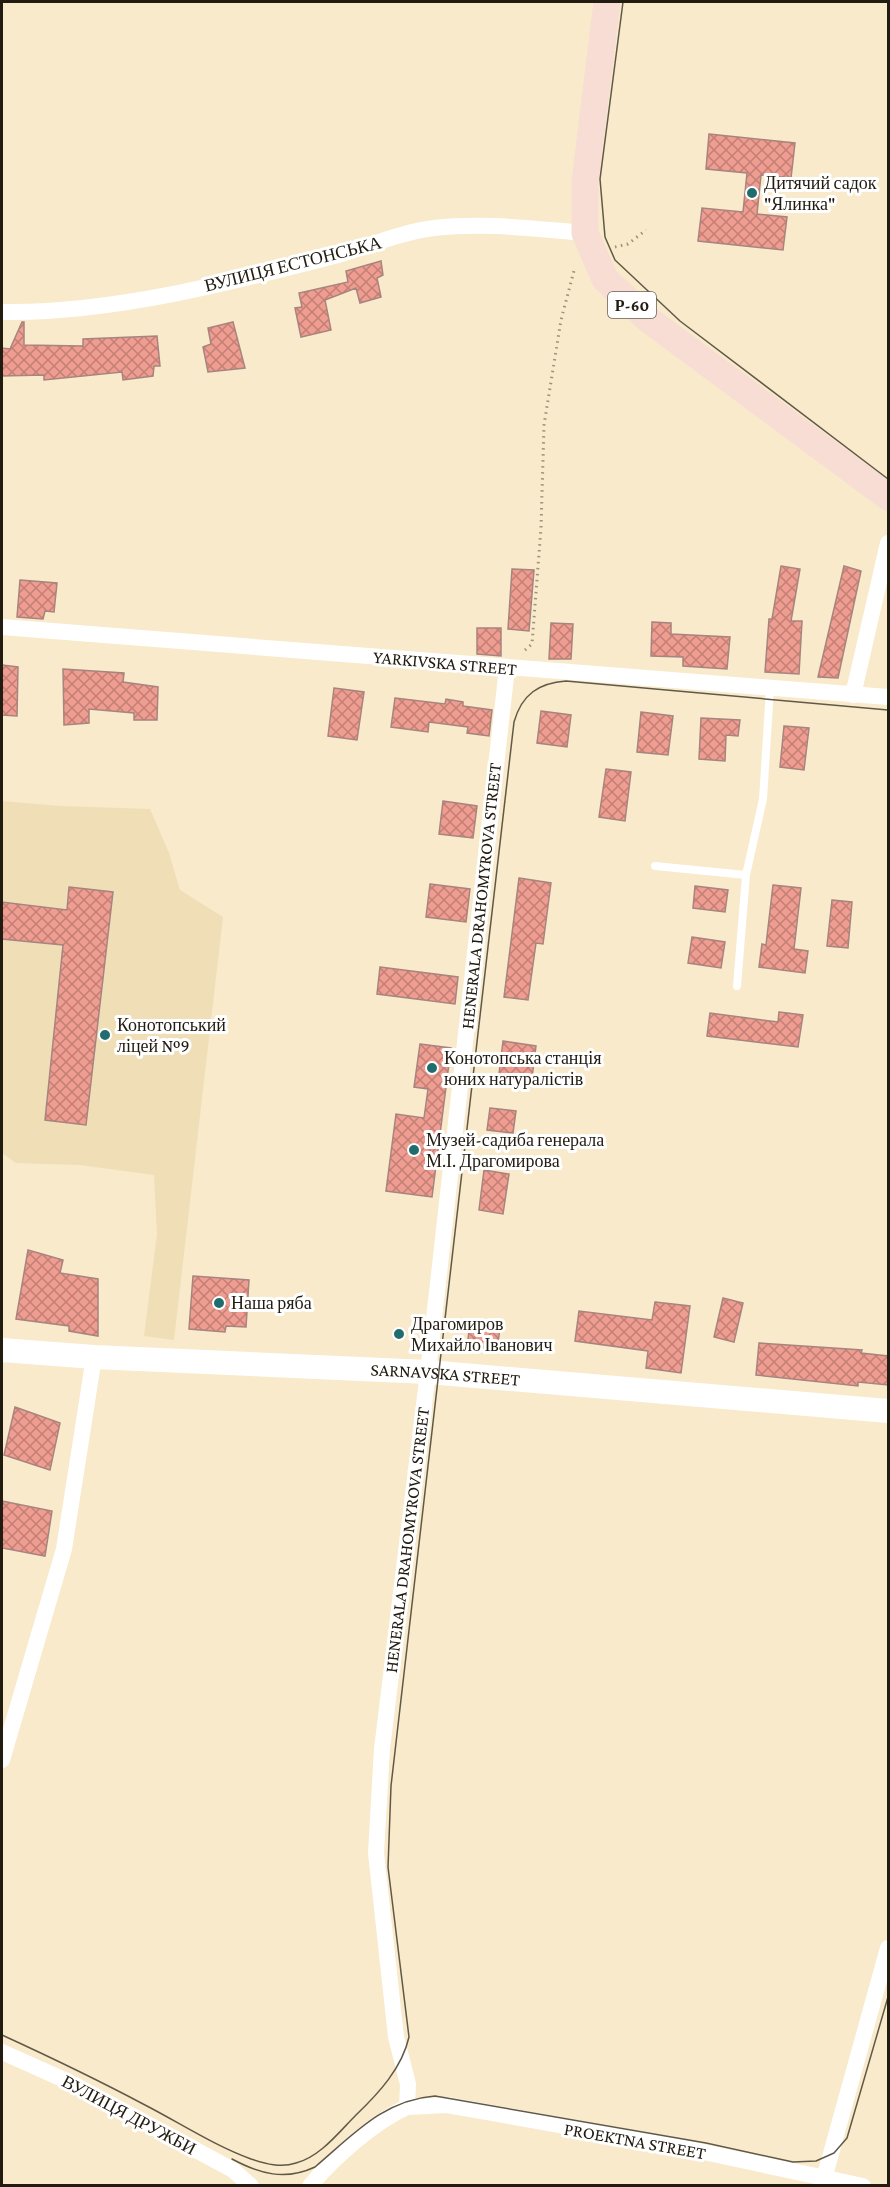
<svg xmlns="http://www.w3.org/2000/svg" width="890" height="2187" font-family="'Crimson Pro',serif">
<style>
.built{fill:#f0deb7}
.building{fill:url(#building-cross-hatch);stroke:#a7847f;stroke-width:1.5}
.lines{fill:none;stroke-linecap:round;stroke-linejoin:round}
.path{stroke:#9d927b;stroke-width:3;stroke-dasharray:1.5 4.5;stroke-linecap:butt}
.lane{stroke:#fff;stroke-width:8}
.street{stroke:#fff;stroke-width:16}
.secondary{stroke:#fff;stroke-width:24}
.primary{stroke:#f7ddd4;stroke-width:27}
.tram{stroke:#615948;stroke-width:1.5}
.poi-dot{fill:#216d6d;stroke:#fff;stroke-width:2}
.labels{text-anchor:middle;dominant-baseline:central;stroke-width:6;stroke-linejoin:round;paint-order:stroke}
.shield{fill:#fff;stroke:#645f58;stroke-width:1.5}
.shield-label{font-size:16px;font-weight:bold;fill:#211b10}
.poi-label{font-size:18px;fill:#211b10;stroke:#fff;text-anchor:start}
.street-label{font-size:18px;fill:#211b10;stroke:#fff}
</style>
<defs>
<pattern id="building-cross-hatch" width="8" height="8" patternUnits="userSpaceOnUse" patternTransform="scale(1.5)"><rect width="8" height="8" fill="#f09d91"/><path d="M0 0l8 8M0 8l8-8" fill="none" stroke="#c27f75"/></pattern>
</defs>
<rect width="100%" height="100%" fill="#f8eaca"/>
<path class="built" d="M2,801L60,806L150,809L169,853L180,890L223,917L174,1340L144,1336L157,1234L154,1175L80,1165L16,1163L2,1153Z"/>
<path class="building" d="M709,134L795,143L791,178L761,175L757,214L787,217L783,250L698,241L702,208L743,212L747,173L706,169Z
M381,261L383,275L377,278L381,297L360,303L356,288L325,300L331,330L301,337L295,308L302,307L299,293L348,282L346,271Z
M22,322H24V345L83,346V339L157,336L160,366H154L153,376L123,380L122,372L44,380V375L2,376V348L10,349Z
M233,322L245,368L208,372L203,347L211,344L208,328Z
M781,566L800,569L791,621H802L799,674L765,672L769,619H772Z
M844,566L861,571L838,678L818,677Z
M512,569L534,570L529,631L508,629Z
M20,580L57,583L54,612L45,611L43,619L17,617Z
M652,622L671,623V634L730,637L727,669L683,666V657L651,656Z
M551,623L573,624L571,659H549Z
M477,628H501V656L477,654Z
M2,665L18,667L17,716L2,715Z
M63,669L124,673L123,682L158,687L157,720H134V713L89,709V723L64,725Z
M334,688L364,692L357,740L328,736Z
M395,698L445,704L446,699L463,702V706L492,710L489,736L467,733L468,727L429,722L428,732L391,727Z
M541,711L571,715L567,747L537,743Z
M641,712L673,716L668,755L637,752Z
M701,718L740,720L738,736L726,735L725,761L699,759Z
M784,726L809,728L804,770L780,767Z
M606,769L631,772L625,821L599,817Z
M443,801L477,806L473,838L439,834Z
M519,878L551,883L543,944L536,943L528,1000L504,997Z
M430,884L470,889L466,922L426,917Z
M773,885L801,888L794,949L808,951L805,973L759,967L762,944L766,945Z
M695,886L728,890L725,912L693,908Z
M69,887L113,892L86,1125L45,1120L63,945L2,939V902L67,910Z
M832,900L852,902L848,948L827,946Z
M692,937L725,942L721,968L688,963Z
M380,967L458,977L455,1004L377,994Z
M779,1012L803,1015L798,1047L707,1036L710,1013L778,1022Z
M503,1041L536,1046L532,1078L499,1074Z
M420,1044L451,1048L432,1197L386,1191L396,1114L424,1118L428,1089L414,1087Z
M490,1108L516,1111L513,1133L487,1130Z
M484,1170L509,1174L503,1214L479,1210Z
M28,1250L63,1260L60,1273L98,1279V1336L69,1331V1326L16,1319Z
M193,1276L249,1280L246,1327L226,1326L225,1332L189,1329Z
M723,1298L743,1303L734,1342L714,1337Z
M655,1302L690,1306L681,1373L646,1368L648,1351L575,1341L579,1311L652,1320Z
M470,1324L500,1328L497,1350L467,1346Z
M759,1343L862,1350L861,1353L888,1356V1385L858,1382V1386L756,1375Z
M15,1407L60,1423L50,1470L4,1455Z
M2,1501L52,1511L45,1556L2,1548Z"/>
<g class="lines">
<path class="path" d="M615,247L628,244L646,230
M525,650L532,644L541,528L544,425L561,320L575,267"/>
<path class="lane" d="M655,866L746,875
M737,986L746,875L763,799L770,689"/>
<path class="street" d="M2,312C109,314 234,282 338,255C369,246 402,232 434,228C484,222 535,229 585,233
M2,627L888,697
M853,695L888,543
M2,1760L64,1549L94,1357
M2,2052L69,2082L233,2170L251,2186
M407,2107L447,2105L666,2144L863,2186
M310,2186C333,2158 374,2122 407,2107L408,2084L396,2037L376,1853L382,1749L428,1372L507,668
M822,2186L888,1948"/>
<path class="secondary" id="s1" d="M2,1350L94,1357L428,1372L888,1411"/>
<path class="primary" d="M607,2L585,182V233L605,279L649,320L888,497"/>
<path class="tram" d="M623,2L600,179L605,237L615,260L680,321L888,479
M2,2035C50,2057 98,2080 145,2105C180,2123 215,2146 251,2159C266,2164 281,2168 296,2163C320,2157 339,2132 356,2115C379,2093 402,2068 409,2037L388,1867L391,1786L514,722C522,694 539,683 566,681L888,710
M232,2159C260,2174 285,2181 315,2167C353,2135 383,2100 435,2096L706,2143L793,2162L816,2161L834,2153L847,2138L888,1997"/>
</g>
<g class="poi-dot">
<circle cx="752" cy="193" r="6"/>
<circle cx="105" cy="1035" r="6"/>
<circle cx="432" cy="1068" r="6"/>
<circle cx="414" cy="1150" r="6"/>
<circle cx="219" cy="1303" r="6"/>
<circle cx="399" cy="1334" r="6"/>
</g>
<g class="labels">
<rect class="shield" x="608" y="292" width="48" height="26" rx="4.5"/>
<g class="shield-label">
<text x="632" y="305">Р-60</text>
</g>
<g class="poi-label">
<text x="764" y="183">Дитячий садок<tspan x="764" dy="21">"Ялинка"</tspan></text>
<text x="117" y="1025">Конотопський<tspan x="117" dy="21">ліцей №9</tspan></text>
<text x="444" y="1058">Конотопська станція<tspan x="444" dy="21">юних натуралістів</tspan></text>
<text x="426" y="1140">Музей-садиба генерала<tspan x="426" dy="21">М.І. Драгомирова</tspan></text>
<text x="231" y="1303">Наша ряба</text>
<text x="411" y="1324">Драгомиров<tspan x="411" dy="21">Михайло Іванович</tspan></text>
</g>
<g class="street-label">
<text transform="translate(293 264) rotate(-14)">ВУЛИЦЯ ЕСТОНСЬКА</text>
<text transform="translate(445 663) rotate(5)">YARKIVSKA STREET</text>
<text transform="translate(481 896) rotate(-84)">HENERALA DRAHOMYROVA STREET</text>
<text stroke="none"><textPath href="#s1" startOffset="444">SARNAVSKA STREET</textPath></text>
<text transform="translate(407 1540) rotate(-83)">HENERALA DRAHOMYROVA STREET</text>
<text transform="translate(129 2115) rotate(28)">ВУЛИЦЯ ДРУЖБИ</text>
<text transform="translate(635 2141) rotate(10)">PROEKTNA STREET</text>
</g>
</g>
<rect width="890" height="2187" fill="none" stroke="#211b10" stroke-width="6"/>
</svg>
